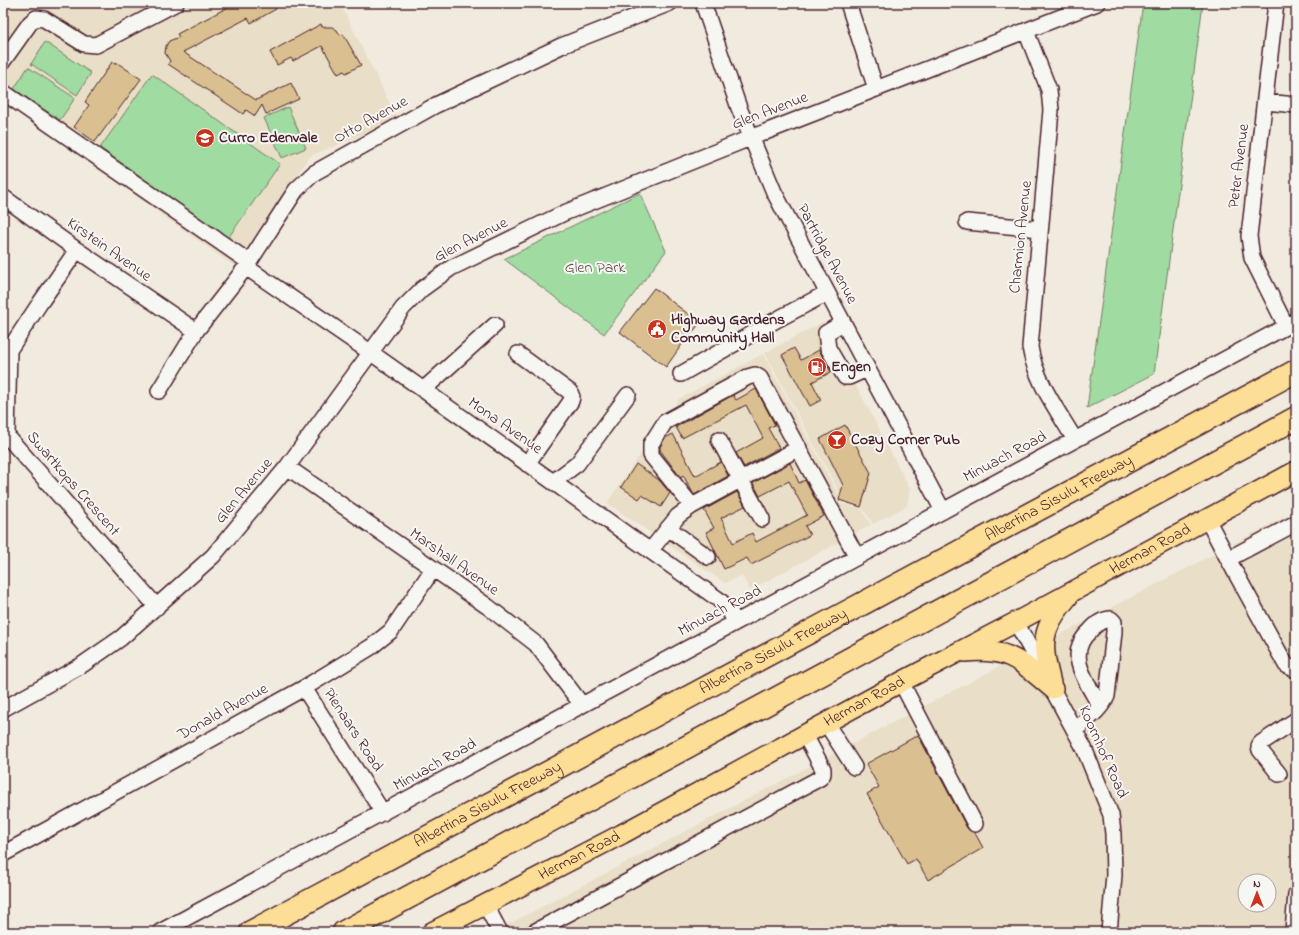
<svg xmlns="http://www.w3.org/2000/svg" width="1299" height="935" font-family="'Indie Flower',sans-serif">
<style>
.built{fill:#e9dec7;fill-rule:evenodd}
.green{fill:#a0dba1;stroke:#757d66}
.building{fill:#dac090;stroke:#4a1f2b}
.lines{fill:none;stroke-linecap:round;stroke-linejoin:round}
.minor-casing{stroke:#4a1f2b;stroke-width:18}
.major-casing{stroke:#4a1f2b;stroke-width:22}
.highway-casing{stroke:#4a1f2b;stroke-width:25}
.minor{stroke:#f6f6f2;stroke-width:15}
.major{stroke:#fcde96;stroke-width:19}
.highway{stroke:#fcde96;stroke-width:22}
.labels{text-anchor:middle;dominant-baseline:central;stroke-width:4;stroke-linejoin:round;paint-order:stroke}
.street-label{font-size:16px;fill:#4a1f2b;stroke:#f6f6f2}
.poi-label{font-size:16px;font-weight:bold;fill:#4a1f2b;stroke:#f6f6f2;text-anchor:start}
.park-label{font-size:16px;fill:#604e48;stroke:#f6f6f2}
</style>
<rect width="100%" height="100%" fill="#f0ebde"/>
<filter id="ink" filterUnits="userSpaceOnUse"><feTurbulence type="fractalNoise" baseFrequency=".025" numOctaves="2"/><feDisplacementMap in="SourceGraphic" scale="8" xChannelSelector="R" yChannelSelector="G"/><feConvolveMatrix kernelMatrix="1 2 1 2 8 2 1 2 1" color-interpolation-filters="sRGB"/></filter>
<g filter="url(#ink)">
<path class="built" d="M12,3H340L398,120L310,156L234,266L3,101V8Z
M823,322L910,489L907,506L873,524L864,510L836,500L835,501L862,510L871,525L750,590L742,575L725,583L607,503L679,399L763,354L838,494L839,492L765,353Z
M1296,511V932H494ZM1245,881H1269V905H1245Z"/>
<path class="green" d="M1143,3H1203L1154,374L1087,408Z
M45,42L91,73L77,95L31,64Z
M28,67L75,98L60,120L14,89Z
M152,74L280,164L228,238L100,148Z
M288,107L306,148L282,158L264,118Z
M640,193L666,251L604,334L504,259Z"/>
<path class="building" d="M236,3H273L276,9L251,23L248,18L183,52L256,100L291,83L299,99L266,114L262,105L255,116L246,110L243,114L168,64L170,61L165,53L166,46L169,41L179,37L177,34Z
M321,24L322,27H332L337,30L340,35L343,34L361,65L346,73L344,71L338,74L322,46L293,61L291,58L277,65L270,52Z
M112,62L115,64L116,62L141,79L95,142L74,127L89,105L85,102Z
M654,288L700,323L691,334L690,333L666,367L620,332Z
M794,348L801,360L819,350L831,372L812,382L821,400L810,406L782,355Z
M756,389L775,425L768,428L779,448L744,467L736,453L763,438L746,405L682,438L676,427L733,395L736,400Z
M845,425L871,473L861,507L839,500L843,485L820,439Z
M673,434L695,476L721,462L728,476L694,495L683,475L681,478L660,450V447L665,438Z
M790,463L799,483L805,480L824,516L805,526L810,535L751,565L747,558L724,569L706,532L714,528L704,510L737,492L745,506L721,518L733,543L752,533L756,542L807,515L789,481L760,496L753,483Z
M636,464L659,480L670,493L661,507L642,495L639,499L621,487Z
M918,735L967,828L975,833L983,848L928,880L916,859L907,864L867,794L879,787L866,764Z"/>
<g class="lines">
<defs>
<path id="minor" d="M703,3L739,108L774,192L943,511
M848,3L876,89
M1276,3L1249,236L1252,258L1286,326
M1026,31L1049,90L1051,110L1030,347C1035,380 1058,411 1075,440
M3,61L30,23L36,18L44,19L84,44L96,45L176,3
M3,92L249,262
M1265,102L1296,105
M3,197L77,250L196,331
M967,222L1040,229
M77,250L40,303L9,350L7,436L157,607
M246,267L370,352L718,599L729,609L735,623
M843,323L826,333L828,348L845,377H849L867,369
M518,354L570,392L572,397L571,401L527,464
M681,374L778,319L827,293
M423,390L495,325
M159,391L196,331L246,267L296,190L314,173L436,105L561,46L670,3
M719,440L762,519
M287,467L487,606L536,644L582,705
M553,482L577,464L628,395
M692,506L651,455V444L665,422L748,377L755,375L760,378L857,557
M1207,519L1228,559L1296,523
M668,528L708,557
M650,551L678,516L692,506L799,448
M1228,559L1286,665L1296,670
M1016,622L1084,748L1111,815L1113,834L1114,875L1109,932
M901,682L975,824
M304,688L383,813
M3,709L82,665L121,638L213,556L287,467L403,308L422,289L451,268L564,213L750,138L1097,3
M826,723L854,767
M1075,730C1086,720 1101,710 1107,696L1114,632V622L1111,619C1103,619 1095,625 1090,631C1064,654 1087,682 1100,706
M1279,774L1260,750L1259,746L1261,743L1296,720
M3,854L304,688L371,647L391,631L433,569
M485,904L500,932
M160,932L1296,321
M534,932L820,778L823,774V769L805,735
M1293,932L1296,894"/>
<g id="major">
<path d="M965,652C1012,648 1019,661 1053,689"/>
<path d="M1051,683C1041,643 1040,630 1068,597"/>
<path id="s1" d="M432,932L622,834L901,682L1016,622L1296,471"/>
</g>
<g id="highway">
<path id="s2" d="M251,932L1296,371"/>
<path d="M344,932L1296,418"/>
</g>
</defs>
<use href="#minor" class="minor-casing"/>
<use href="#major" class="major-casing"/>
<use href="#highway" class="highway-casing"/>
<use href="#minor" class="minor"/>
<use href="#major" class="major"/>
<use href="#highway" class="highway"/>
</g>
</g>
<defs>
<symbol id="school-disc" viewBox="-11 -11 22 22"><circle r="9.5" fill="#c8321e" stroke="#f6f6f2"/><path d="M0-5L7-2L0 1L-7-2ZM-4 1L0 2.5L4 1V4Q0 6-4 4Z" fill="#fff"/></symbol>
<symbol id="civic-disc" viewBox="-11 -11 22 22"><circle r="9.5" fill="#c8321e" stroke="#f6f6f2"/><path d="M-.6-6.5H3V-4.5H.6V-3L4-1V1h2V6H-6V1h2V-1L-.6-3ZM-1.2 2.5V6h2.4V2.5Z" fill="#fff"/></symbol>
<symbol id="fuel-disc" viewBox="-11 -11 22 22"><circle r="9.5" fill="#c8321e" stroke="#f6f6f2"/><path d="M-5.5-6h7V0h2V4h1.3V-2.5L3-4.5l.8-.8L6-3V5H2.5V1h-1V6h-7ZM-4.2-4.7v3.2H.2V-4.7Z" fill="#fff"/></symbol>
<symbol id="bar-disc" viewBox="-11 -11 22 22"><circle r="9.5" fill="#c8321e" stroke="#f6f6f2"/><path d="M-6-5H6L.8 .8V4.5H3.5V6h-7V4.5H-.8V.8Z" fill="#fff"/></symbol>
</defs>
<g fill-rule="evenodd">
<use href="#school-disc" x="194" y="127" width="22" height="22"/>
<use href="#civic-disc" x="646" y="318" width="22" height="22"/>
<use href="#fuel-disc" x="806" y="356" width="22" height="22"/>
<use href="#bar-disc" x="826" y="429" width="22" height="22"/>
</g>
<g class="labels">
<g class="street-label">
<text transform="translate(770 111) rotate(-21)">Glen Avenue</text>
<text transform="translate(371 120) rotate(-29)">Otto Avenue</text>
<text transform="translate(1239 166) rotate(-83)">Peter Avenue</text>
<text transform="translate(1021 237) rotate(-84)">Charmion Avenue</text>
<text transform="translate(471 240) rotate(-27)">Glen Avenue</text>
<text transform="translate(109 250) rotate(35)">Kirstein Avenue</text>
<text transform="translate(827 254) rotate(62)">Partridge Avenue</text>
<text transform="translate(505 426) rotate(35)">Mona Avenue</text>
<text transform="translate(1005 457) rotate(-28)">Minuach Road</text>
<text transform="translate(73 484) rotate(49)">Swartkops Crescent</text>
<text transform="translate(244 491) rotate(-50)">Glen Avenue</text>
<text stroke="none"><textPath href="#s2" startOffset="917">Albertina Sisulu Freeway</textPath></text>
<text stroke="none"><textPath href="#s1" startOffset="814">Herman Road</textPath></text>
<text transform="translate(454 562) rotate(35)">Marshall Avenue</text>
<text transform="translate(720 611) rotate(-28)">Minuach Road</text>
<text stroke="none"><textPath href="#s2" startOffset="593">Albertina Sisulu Freeway</textPath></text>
<text stroke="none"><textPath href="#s1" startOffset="490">Herman Road</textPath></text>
<text transform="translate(223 712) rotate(-29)">Donald Avenue</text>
<text transform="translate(353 730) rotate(57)">Pienaars Road</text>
<text transform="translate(1103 752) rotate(66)">Koornhof Road</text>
<text transform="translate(435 765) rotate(-29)">Minuach Road</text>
<text stroke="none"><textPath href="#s2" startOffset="269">Albertina Sisulu Freeway</textPath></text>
<text stroke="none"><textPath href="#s1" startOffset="166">Herman Road</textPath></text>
</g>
<g class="poi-label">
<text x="219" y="138">Curro Edenvale</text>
<text x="671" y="320">Highway Gardens<tspan x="671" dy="18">Community Hall</tspan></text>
<text x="831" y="367">Engen</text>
<text x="851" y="440">Cozy Corner Pub</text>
</g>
<g class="park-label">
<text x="595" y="268">Glen Park</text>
</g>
</g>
<rect width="1299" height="935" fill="none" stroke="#f6f6f2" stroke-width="16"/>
<rect x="8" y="8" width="1283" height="919" fill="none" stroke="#4a1f2b" stroke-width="1.5" filter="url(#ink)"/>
<g transform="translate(1257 893)"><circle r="19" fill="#f6f6f2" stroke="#b1a0a2"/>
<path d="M0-3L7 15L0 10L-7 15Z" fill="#c8321e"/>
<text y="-6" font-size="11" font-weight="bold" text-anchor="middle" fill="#4a1f2b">N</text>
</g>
</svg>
